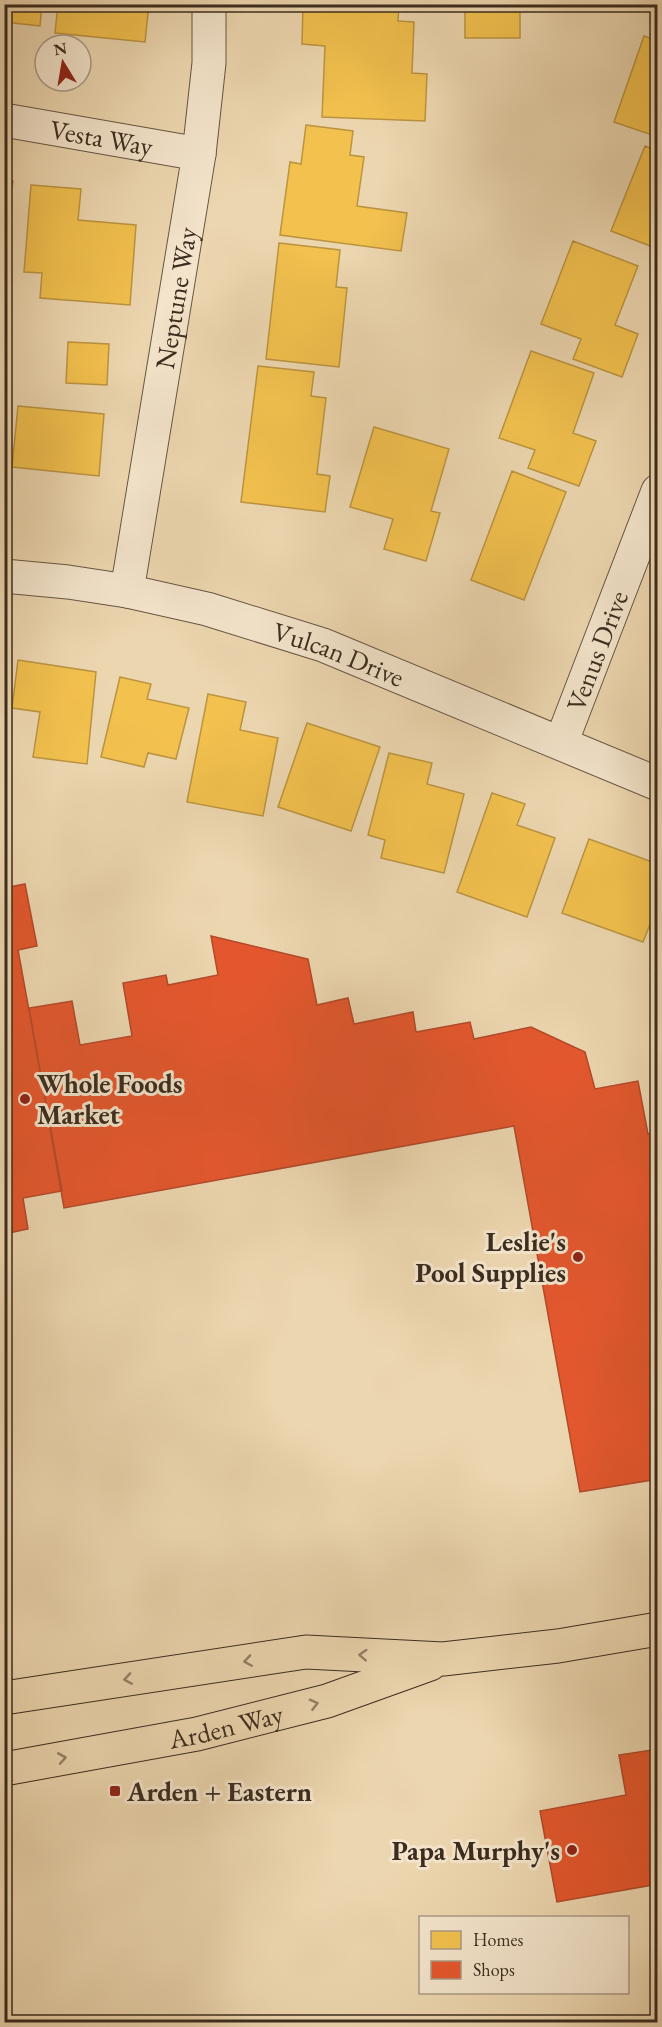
<svg xmlns="http://www.w3.org/2000/svg" width="662" height="2027" font-family="'EB Garamond',serif">
<style>
.homes{fill:#f2c14e;stroke:#bb9440;stroke-width:1.5}
.shops{fill:#e4572e;stroke:#b14a2a;stroke-width:1.5}
.lines{fill:none;stroke-linecap:round;stroke-linejoin:round}
.minor-casing{stroke:#675643;stroke-width:35}
.primary-casing{stroke:#3b2c1f;stroke-width:35}
.minor{stroke:#f3e4cb;stroke-width:33}
.primary{stroke:#ecd6af;stroke-width:33}
.oneway{stroke:#948167}
.poi-dot{fill:#8f2418;stroke:#f3e4cb;stroke-width:2}
.labels{text-anchor:middle;dominant-baseline:central;stroke-width:6;stroke-linejoin:round;paint-order:stroke}
.street-label{font-size:27px;fill:#3b2c1f;stroke:#f3e4cb}
.poi-label{font-size:27px;font-weight:bold;fill:#3b2c1f;stroke:#f3e4cb;text-anchor:start}
</style>
<rect width="100%" height="100%" fill="#ecd6af"/>
<filter id="stains"><feTurbulence type="fractalNoise" baseFrequency=".00333" numOctaves="4"/><feColorMatrix values="0 0 0 0 .2 0 0 0 0 .09 0 0 0 0 .02 0 0 0 .5 -.17"/></filter>
<radialGradient id="worn" r=".72"><stop offset=".6" stop-color="#630" stop-opacity="0"/><stop offset="1" stop-color="#630" stop-opacity=".3"/></radialGradient>
<path class="homes" d="M5,4H42L40,26L4,22Z
M58,4H149L145,42L55,33Z
M303,4H399L398,21L414,22L412,73L427,74L425,121L322,117L325,46L302,44Z
M465,4H520V38H465Z
M644,36L658,41V137L614,122Z
M306,125L353,131L350,155L364,157L357,206L407,213L401,251L280,235L290,162L301,164Z
M645,146L658,151V249L611,231Z
M4,180L13,181L4,245Z
M31,185L81,189L78,220L136,225L130,305L40,298L42,273L24,272Z
M573,241L638,266L615,325L638,334L622,377L573,359L581,339L541,324Z
M279,243L340,250L336,287L347,288L339,367L266,359Z
M68,342L109,344L107,385L66,383Z
M531,351L594,373L573,433L596,441L579,486L528,468L535,450L499,438Z
M258,366L314,372L311,396L326,398L317,474L330,476L325,512L241,502Z
M18,406L104,414L99,476L12,467Z
M374,427L449,449L431,511L440,513L426,561L384,549L393,519L350,507Z
M512,471L566,492L524,600L471,580Z
M18,660L96,672L87,764L33,757L40,712L12,708Z
M120,677L151,684L147,699L189,708L176,759L148,753L144,767L101,757Z
M208,694L246,702L240,730L278,738L263,816L187,802Z
M307,723L380,747L351,831L278,807Z
M389,753L432,763L427,784L464,794L444,873L381,858L385,840L368,835Z
M492,793L525,804L517,825L555,838L527,917L457,892Z
M589,839L658,864V904L643,942L562,913Z
M658,949V973L650,970Z"/>
<path class="shops" d="M25,884L37,946L18,950L62,1191L23,1198L28,1229L4,1234V888Z
M211,936L308,959L317,1005L348,998L354,1024L413,1012L416,1032L470,1022L474,1039L531,1027L585,1052L595,1089L638,1081L648,1134L658,1132V1479L580,1492L514,1126L64,1208L29,1008L72,1001L80,1045L132,1036L123,983L166,975L168,985L218,975Z
M658,1749V1884L557,1902L540,1811L626,1795L619,1755Z"/>
<g class="lines">
<defs>
<g id="minor">
<path id="s1" d="M4,120L199,154"/>
<path id="s2" d="M4,576L68,582L127,591L207,609L323,645L658,784"/>
<path id="s3" d="M127,591L199,154L209,63V4"/>
<path id="s4" d="M561,743L658,491"/>
</g>
<g id="primary">
<path d="M4,1698L306,1652L443,1659L558,1646L658,1629"/>
<path id="s5" d="M4,1769L197,1734L327,1701L430,1664"/>
</g>
</defs>
<use href="#minor" class="minor-casing"/>
<use href="#primary" class="primary-casing"/>
<use href="#minor" class="minor"/>
<use href="#primary" class="primary"/>
</g>
<defs><path id="oneway-chevron" d="M-2-3.5L2.5 0L-2 3.5" fill="none" stroke-width="1.6" stroke-linecap="round" stroke-linejoin="round" transform="scale(1.5)"/></defs>
<g class="oneway">
<use href="#oneway-chevron" transform="translate(363 1655) rotate(-177)"/>
<use href="#oneway-chevron" transform="translate(248 1661) rotate(171)"/>
<use href="#oneway-chevron" transform="translate(128 1679) rotate(171)"/>
<use href="#oneway-chevron" transform="translate(314 1704) rotate(-14)"/>
<use href="#oneway-chevron" transform="translate(62 1758) rotate(-10)"/>
</g>
<g class="poi-dot">
<circle cx="25" cy="1099" r="6"/>
<circle cx="578" cy="1257" r="6"/>
<rect x="109" y="1785" width="12" height="12" rx="3"/>
<circle cx="572" cy="1850" r="6"/>
</g>
<g class="labels">
<g class="street-label">
<text stroke="none"><textPath href="#s1" startOffset="99">Vesta Way</textPath></text>
<text stroke="none"><textPath href="#s3" startOffset="297">Neptune Way</textPath></text>
<text stroke="none"><textPath href="#s4" startOffset="99">Venus Drive</textPath></text>
<text stroke="none"><textPath href="#s2" startOffset="345">Vulcan Drive</textPath></text>
<text stroke="none"><textPath href="#s5" startOffset="226">Arden Way</textPath></text>
</g>
<g class="poi-label">
<text x="37" y="1083">Whole Foods<tspan x="37" dy="31">Market</tspan></text>
<text x="566" y="1241" text-anchor="end">Leslie's<tspan x="566" dy="31">Pool Supplies</tspan></text>
<text x="127" y="1791">Arden + Eastern</text>
<text x="560" y="1850" text-anchor="end">Papa Murphy's</text>
</g>
</g>
<rect width="662" height="2027" fill="none" stroke="#ecd6af" stroke-width="24"/>
<rect x="6" y="6" width="650" height="2015" fill="none" stroke="#3b2c1f" stroke-width="3"/>
<rect x="12" y="12" width="638" height="2003" fill="none" stroke="#3b2c1f" stroke-width="1.5"/>
<rect x="419" y="1916" width="210" height="78" fill="#f3e4cb" stroke="#a99a86" stroke-width="1.5"/>
<rect x="431" y="1931" width="30" height="18" fill="#f2c14e" stroke="#a99a86" stroke-width="1.5"/>
<text x="473" y="1946" font-size="18" fill="#3b2c1f">Homes</text>
<rect x="431" y="1961" width="30" height="18" fill="#e4572e" stroke="#a99a86" stroke-width="1.5"/>
<text x="473" y="1976" font-size="18" fill="#3b2c1f">Shops</text>
<g transform="translate(63 63) rotate(349)"><circle r="28" fill="#f3e4cb" stroke="#a99a86" stroke-width="1.5"/>
<path d="M0-4.5L10 22L0 15L-10 22Z" fill="#8f2418"/>
<text y="-9" font-size="16" font-weight="bold" text-anchor="middle" fill="#3b2c1f">N</text>
</g>
<rect width="100%" height="100%" filter="url(#stains)"/>
<rect width="100%" height="100%" fill="url(#worn)"/>
</svg>
